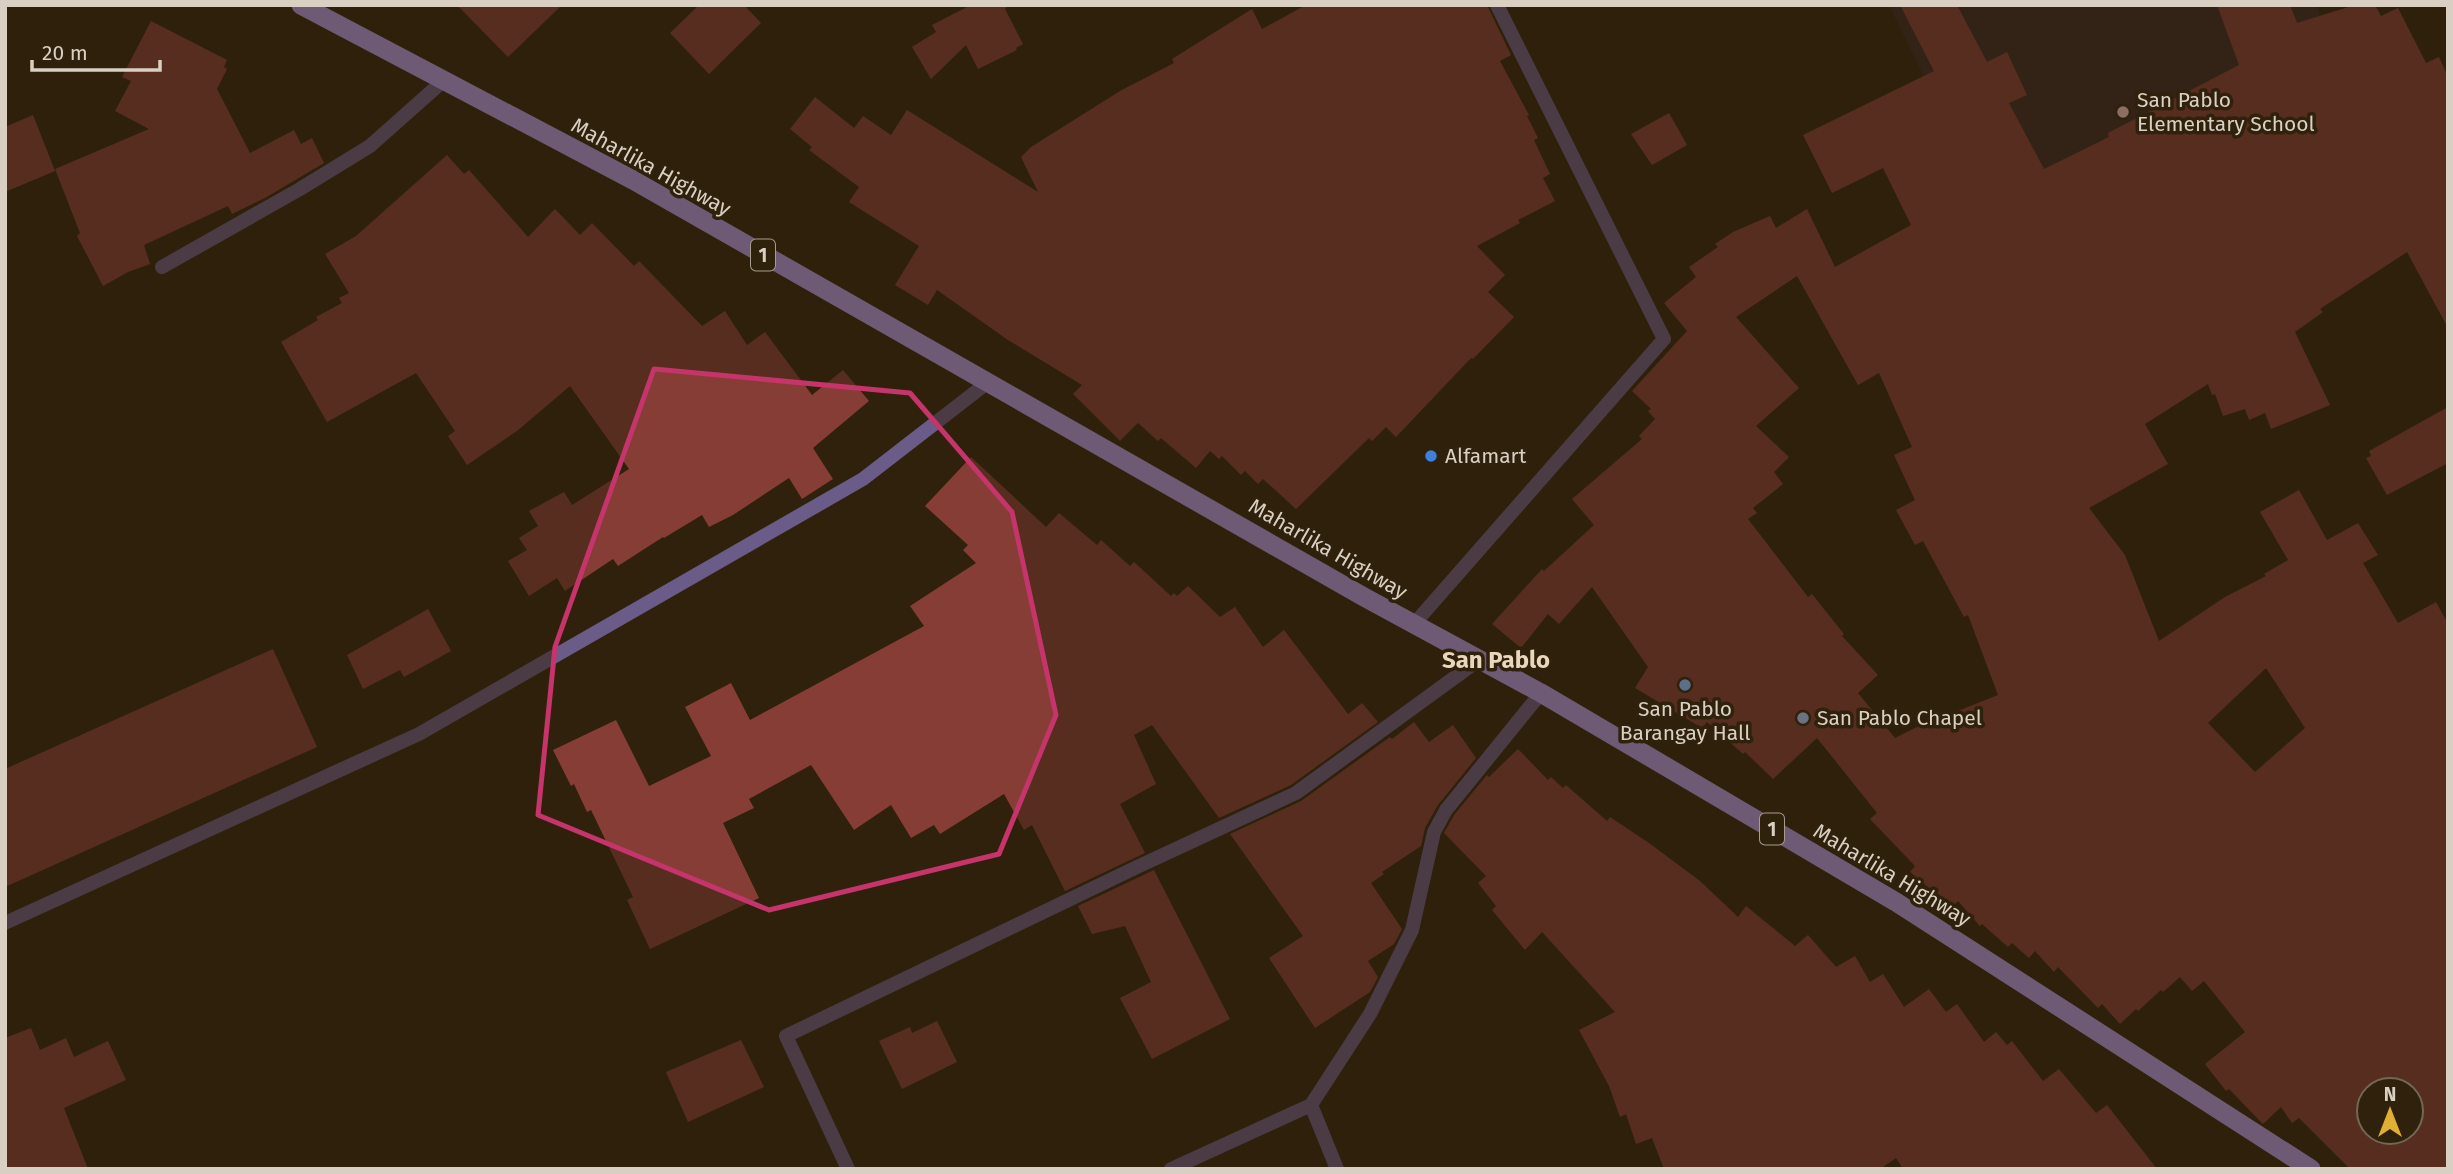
<svg xmlns="http://www.w3.org/2000/svg" width="2453" height="1174" font-family="'Fira Sans',sans-serif">
<style>
.education{fill:#392623}
.building{fill:#863d36;fill-rule:evenodd}
.lines{fill:none;stroke-linecap:round;stroke-linejoin:round}
.service{stroke:#6a5b89;stroke-width:14}
.minor{stroke:#6a5b89;stroke-width:14}
.trunk{stroke:#bba0f2;stroke-width:19}
.marked{fill:none;stroke:#c5346b;stroke-width:5;stroke-linejoin:round}
.education-dot{fill:#8d6e63;stroke:#2f210c;stroke-width:2.5}
.shop-dot{fill:#3f7fe0;stroke:#2f210c;stroke-width:2.5}
.service-dot{fill:#5c6f8a;stroke:#2f210c;stroke-width:2.5}
.worship-dot{fill:#6b7280;stroke:#2f210c;stroke-width:2.5}
.labels{text-anchor:middle;dominant-baseline:central;stroke-width:7;stroke-linejoin:round;paint-order:stroke}
.shield{fill:#2f210c;stroke:#a69c8c;stroke-width:2}
.shield-label{font-size:19px;font-weight:bold;fill:#d9d0c3}
.poi-label{font-size:21px;fill:#d9d0c3;stroke:#2f210c;text-anchor:start}
.street-label{font-size:21px;fill:#d9d0c3;stroke:#2f210c}
.quarter-label{font-size:24px;font-weight:bold;fill:#e9d6bd;stroke:#2f210c}
</style>
<rect width="100%" height="100%" fill="#2f210c"/>
<path class="education" d="M1889,5H2316L2350,87L2016,266Z"/>
<path class="building" d="M457,5H562L508,57Z
M699,5H744L761,23L709,74L670,33Z
M971,5H1008L1005,9L1023,44L1016,48L1017,50L978,69L966,45L931,79L912,47L936,32L932,25Z
M1306,5H1487L1511,55L1500,61L1529,115L1527,116L1538,138L1534,140L1550,174L1543,178L1555,201L1518,220L1520,223L1477,246L1505,275L1488,292L1514,317L1473,359L1471,358L1396,437L1386,427L1372,441L1369,438L1296,509L1263,479L1258,484L1245,471L1241,475L1222,456L1219,459L1210,451L1196,468L1161,438L1158,441L1138,423L1120,441L1073,394L1082,385L1008,340L937,290L928,305L895,285L919,246L849,202L859,187L809,150L812,147L790,129L815,97L854,128L863,116L891,135L907,110L1038,192L1021,157L1031,147L1120,91L1174,63L1172,59L1252,9L1262,29Z
M1900,5H1957L1987,62L2007,52L2027,95L2009,103L2044,169L2109,137L2108,133L2239,65L2217,5H2290L2297,23L2355,5H2375L2381,16L2398,8L2426,63L2439,57L2448,77V328L2407,252L2320,309L2323,312L2295,332L2330,405L2271,429L2265,413L2249,420L2245,409L2223,416L2215,394L2212,395L2208,384L2145,424L2168,464L2089,508L2125,555L2159,641L2225,597L2266,576L2264,574L2288,560L2260,512L2299,490L2327,540L2358,523L2378,555L2363,563L2398,623L2436,602L2448,624V1169H2350L2299,1118L2292,1123L2281,1107L2263,1124L2260,1121L2229,1089L2226,1091L2205,1064L2245,1032L2204,981L2192,991L2180,977L2163,992L2161,990L2138,1011L2136,1009L2120,1024L2102,1004L2098,1008L2058,967L2054,972L2035,951L2029,958L2012,943L2008,947L1982,924L1980,926L1958,901L1952,907L1910,872L1915,866L1870,819L1877,813L1817,738L1773,779L1745,752L1743,754L1707,722L1702,728L1635,688L1648,667L1592,587L1559,624L1548,614L1521,648L1492,624L1542,569L1544,571L1594,525L1572,499L1642,439L1639,436L1655,419L1648,411L1651,409L1632,391L1687,331L1664,303L1696,277L1689,267L1718,247L1715,244L1733,232L1770,216L1776,228L1807,209L1835,267L1911,225L1883,168L1832,193L1803,135L1934,71ZM1797,276L1858,385L1879,373L1912,447L1894,455L1915,500L1896,510L1915,545L1923,541L1964,617L1968,615L1998,695L1940,718L1939,716L1895,738L1858,693L1878,675L1842,636L1844,634L1812,594L1808,597L1748,519L1757,513L1753,508L1783,484L1774,472L1789,457L1756,426L1799,388L1736,317ZM2266,668L2305,728L2255,772L2208,723ZM2369,1090H2411V1132H2369Z
M151,21L227,60L224,67L227,69L217,89L250,153L294,130L301,144L312,138L324,163L265,198L232,214L228,206L144,245L150,264L128,272L103,286L77,236L80,233L55,169L149,129L115,111L131,81L122,77Z
M1669,113L1687,145L1652,165L1631,134Z
M33,115L55,171L5,192V127Z
M447,155L464,174L469,170L528,237L555,209L580,235L592,223L634,266L639,261L702,326L725,311L747,345L765,332L812,395L843,370L869,401L813,448L833,479L802,499L789,478L733,515L709,527L702,515L664,538L663,537L618,566L613,559L565,591L557,578L529,596L508,561L527,550L519,538L538,526L529,511L564,492L572,505L629,469L570,386L517,431L467,465L448,436L455,431L416,373L327,422L281,342L318,320L316,317L342,303L339,298L349,293L325,254L356,236Z
M2448,407V463L2387,495L2366,458L2371,456L2369,451Z
M971,457L1046,527L1059,513L1097,545L1101,540L1130,566L1134,562L1171,596L1174,593L1177,596L1188,586L1220,617L1235,607L1263,647L1284,630L1348,714L1362,703L1378,722L1291,785L1219,818L1152,725L1134,735L1156,784L1120,804L1145,853L1065,891L1032,825L1024,830L1004,794L940,834L934,825L911,838L891,805L854,830L811,765L749,799L754,808L723,823L759,898L650,949L627,900L633,897L591,810L587,812L574,784L571,786L553,750L616,720L649,786L711,756L685,707L731,683L750,720L924,626L910,606L976,563L963,550L968,545L925,506Z
M428,609L451,651L404,677L400,670L363,689L347,655Z
M273,649L317,747L5,887V769Z
M1414,722L1429,742L1453,725L1476,758L1438,805L1425,828L1421,846L1382,872L1384,874L1371,883L1402,929L1394,944L1368,961L1378,977L1370,992L1315,1028L1269,958L1303,936L1230,834L1301,801L1390,737L1392,739Z
M1518,749L1548,780L1551,777L1563,788L1566,785L1607,821L1610,817L1649,843L1700,881L1738,917L1746,906L1795,946L1808,935L1836,967L1855,956L1870,982L1883,974L1904,1007L1929,989L1946,1012L1957,1004L1984,1042L1996,1032L2007,1045L2012,1041L2043,1081L2059,1069L2096,1113L2107,1105L2157,1169H1903L1896,1158L1880,1169H1664L1652,1138L1636,1144L1626,1114L1620,1117L1609,1086L1579,1030L1615,1012L1542,932L1525,950L1492,910L1496,906L1478,883L1486,876L1444,833L1454,815L1487,775L1489,777Z
M1154,870L1230,1019L1152,1059L1120,998L1151,982L1125,926L1092,934L1078,906Z
M937,1021L957,1062L902,1089L879,1041L910,1027L912,1033Z
M31,1028L40,1050L66,1038L74,1057L108,1041L126,1080L64,1108L88,1169H5V1038Z
M741,1040L764,1087L688,1122L666,1072Z"/>
<g class="lines">
<path class="service" d="M5,923L419,734L863,479L987,383"/>
<path class="minor" d="M162,267L300,189L370,146L442,82
M1414,624L1664,339L1497,5
M1311,1105L1337,1169
M848,1169L786,1036L1137,867L1296,793L1480,659
M1171,1169L1311,1105L1370,1014L1412,930L1434,832L1446,810L1541,693"/>
<path class="trunk" d="M301,5L633,180L1364,597L1541,693L1896,902L2311,1169"/>
</g>
<path d="M0 0H2453V1174H0ZM654,369L910,393L1012,512L1056,715L999,854L769,910L538,815L555,647Z" fill="#2f210c" fill-opacity=".55" fill-rule="evenodd"/>
<path class="marked" d="M654,369L910,393L1012,512L1056,715L999,854L769,910L538,815L555,647Z"/>
<circle class="education-dot" cx="2123" cy="112" r="7"/>
<circle class="shop-dot" cx="1431" cy="456" r="7"/>
<circle class="service-dot" cx="1685" cy="685" r="7"/>
<circle class="worship-dot" cx="1803" cy="718" r="7"/>
<g class="labels">
<g class="shield">
<rect x="751" y="239.5" width="24" height="31" rx="5"/>
<rect x="1760" y="813.5" width="24" height="31" rx="5"/>
</g>
<g class="shield-label">
<text x="763" y="255">1</text>
<text x="1772" y="829">1</text>
</g>
<g class="poi-label">
<text x="2137" y="100">San Pablo<tspan x="2137" dy="24">Elementary School</tspan></text>
<text x="1445" y="456">Alfamart</text>
<text x="1685" y="709" text-anchor="middle">San Pablo<tspan x="1685" dy="24">Barangay Hall</tspan></text>
<text x="1817" y="718">San Pablo Chapel</text>
</g>
<g class="street-label">
<text transform="translate(651 167) rotate(29)">Maharlika Highway</text>
<text transform="translate(1328 549) rotate(30)">Maharlika Highway</text>
<text transform="translate(1892 875) rotate(31)">Maharlika Highway</text>
</g>
<g class="quarter-label">
<text x="1496" y="660">San Pablo</text>
</g>
</g>
<rect width="2453" height="1174" fill="none" stroke="#d9d0c3" stroke-width="14"/>
<g transform="translate(2390 1111)"><circle r="33" fill="#2f210c" stroke="#736755" stroke-width="2"/>
<path d="M0-5L12 26L0 18L-12 26Z" fill="#e0b034"/>
<text y="-10" font-size="19" font-weight="bold" text-anchor="middle" fill="#d9d0c3">N</text>
</g>
<path d="M32 60v10h128v-10" fill="none" stroke="#d9d0c3" stroke-width="3.5"/>
<text x="42" y="60" font-size="21" fill="#d9d0c3" stroke="#2f210c" stroke-width="5" paint-order="stroke">20 m</text>
</svg>
